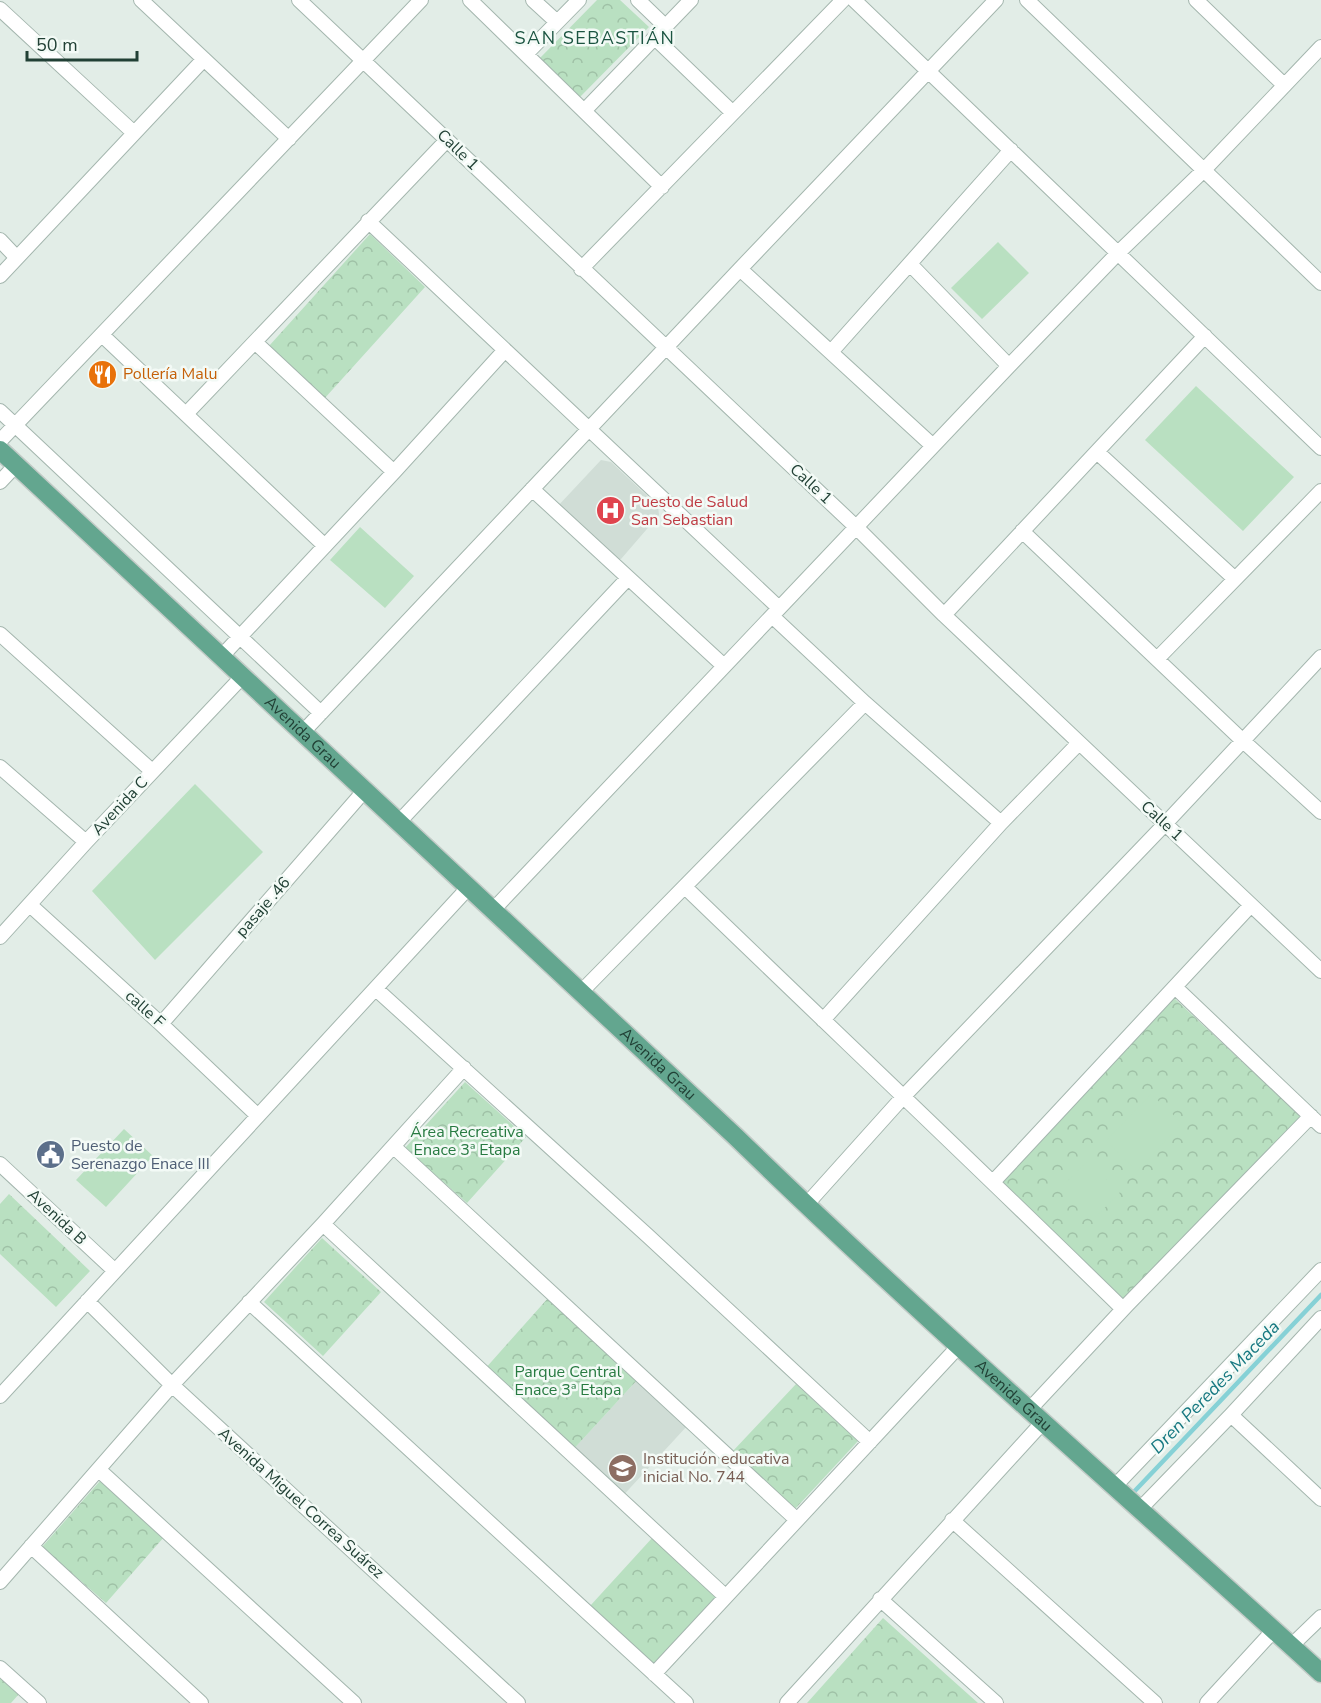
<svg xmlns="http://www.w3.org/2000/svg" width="1321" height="1703" font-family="'Nunito Sans',sans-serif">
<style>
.built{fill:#d0ddd6}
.park{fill:url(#park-crowns)}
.pitch{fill:#b9e0c1}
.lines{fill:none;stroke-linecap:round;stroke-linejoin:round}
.stream{stroke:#86d1d6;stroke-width:4.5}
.minor-casing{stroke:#a4b6ae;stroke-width:16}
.primary-casing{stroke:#c1cac6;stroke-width:21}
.minor{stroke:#fff;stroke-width:14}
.primary{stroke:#63a68f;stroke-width:18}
.labels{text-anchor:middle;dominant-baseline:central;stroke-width:5;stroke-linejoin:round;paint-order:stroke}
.street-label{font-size:16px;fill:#214035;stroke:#f3faf6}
.food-label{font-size:16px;fill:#c56008;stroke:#f3faf6;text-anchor:start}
.health-label{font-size:16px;fill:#be3a42;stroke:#f3faf6;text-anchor:start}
.park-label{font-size:16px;fill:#277a41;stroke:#f3faf6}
.service-label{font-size:16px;fill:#4e5e75;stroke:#f3faf6;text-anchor:start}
.education-label{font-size:16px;fill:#785e54;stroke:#f3faf6;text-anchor:start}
.neighbourhood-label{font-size:18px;letter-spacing:1.5px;fill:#1b5441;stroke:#f3faf6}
.water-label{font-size:18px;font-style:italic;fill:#167881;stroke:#f3faf6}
</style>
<defs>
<pattern id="park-crowns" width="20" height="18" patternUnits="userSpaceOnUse" patternTransform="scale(1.5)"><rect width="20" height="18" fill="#b9e0c1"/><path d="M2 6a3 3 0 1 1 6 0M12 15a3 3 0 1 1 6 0" fill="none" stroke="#9fc1a6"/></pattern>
</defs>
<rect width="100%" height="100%" fill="#e2ede7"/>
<path class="built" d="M601,460L611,462L658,506L659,515L621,559L612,560L557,507Z
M639,1378L687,1426L619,1500L570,1453Z"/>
<path class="park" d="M597,0H620L649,27L580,97L540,58Z
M370,234L425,287L324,399L269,346Z
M1173,997L1301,1117L1127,1305L998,1177Z
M465,1082L526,1137L467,1203L405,1148Z
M9,1194L90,1271L56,1307L0,1254V1204Z
M322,1238L381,1292L323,1356L264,1302Z
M549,1297L639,1378L570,1453L484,1370Z
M796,1384L858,1441L795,1509L732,1452Z
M100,1481L164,1537L106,1603L42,1547Z
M653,1537L718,1596L655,1666L590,1606Z
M883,1618L978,1703H807Z
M0,1676L19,1694L11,1703H0Z"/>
<path class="pitch" d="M998,242L1029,273L982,319L951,288Z
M1196,386L1294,477L1243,531L1145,440Z
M360,527L414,576L385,608L330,560Z
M195,784L263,852L155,960L92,891Z
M1151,1094L1182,1123L1137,1171L1106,1141Z
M124,1129L153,1156L106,1207L76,1180Z
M1088,1161L1120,1193L1094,1218L1062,1186Z"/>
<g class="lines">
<path class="stream" d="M1130,1496L1321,1295"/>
<defs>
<path id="minor" d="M141,0L289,139
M299,0L856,527L944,615L1321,971
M470,0L662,187
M533,0L557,22
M638,0L666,27
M854,0L1321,448
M1027,0L1321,283
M1196,0L1284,85
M0,9L134,133
M655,38L733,113
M526,54L579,0
M584,111L691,0
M368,221L779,608
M0,240L17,258
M910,264L1009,366
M581,269L843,0
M740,269L933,446
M0,276L204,59
M102,335L325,546
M255,342L394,472
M831,352L1011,150
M0,411L321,713
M186,414L447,140
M0,441L421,0
M1097,452L1235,579
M0,482L16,465
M532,489L724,666
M1022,531L1242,740L1321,812
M944,615L1205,336
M772,616L865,703L1001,823
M0,634L152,771
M221,657L394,472L505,350
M1157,659L1321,491
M302,733L740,269L996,0
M0,767L86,842
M398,823L628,578
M685,887C831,1028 978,1167 1123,1309
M30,905L161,1024L258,1116
M492,911L1009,366L1118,253L1204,170L1321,47
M0,937L86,842L242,677
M1175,987L1321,1126
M376,989L648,1236L870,1442
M580,993L865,703
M823,1020L1001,823L1079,743
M161,1024L365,790
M394,1147L797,1520
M0,1164L114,1270
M993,1182L1251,905
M806,1205L903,1097L1165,824L1321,657
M323,1224L725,1596
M87,1301L172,1385L518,1703
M249,1302L686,1703
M0,1396L468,888
M1029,1410L1127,1305L1311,1116
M1231,1415L1321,1499
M99,1470L354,1703
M1115,1486L1321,1270
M1140,1509L1231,1415L1321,1318
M952,1520L1155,1703
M31,1546L201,1703
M0,1582L172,1385L323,1224L464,1068
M880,1599L996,1703
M1291,1646L1321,1617
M0,1668L39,1703
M654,1674L958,1347
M787,1703L1043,1422
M1207,1703L1274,1630"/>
<g id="primary">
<path id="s1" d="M0,450L736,1137C926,1322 1126,1495 1321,1673"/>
</g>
</defs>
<use href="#minor" class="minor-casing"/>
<use href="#primary" class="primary-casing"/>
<use href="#minor" class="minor"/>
<use href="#primary" class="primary"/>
</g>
<defs>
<symbol id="restaurant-disc" viewBox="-11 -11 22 22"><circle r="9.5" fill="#e8710a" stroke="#f3faf6"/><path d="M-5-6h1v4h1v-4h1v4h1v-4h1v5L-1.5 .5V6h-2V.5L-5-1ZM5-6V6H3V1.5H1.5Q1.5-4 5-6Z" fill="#fff"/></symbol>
<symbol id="hospital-disc" viewBox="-11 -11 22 22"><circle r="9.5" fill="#e0444e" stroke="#f3faf6"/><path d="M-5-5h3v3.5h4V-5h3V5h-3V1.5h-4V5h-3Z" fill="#fff"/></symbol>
<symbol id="civic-disc" viewBox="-11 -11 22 22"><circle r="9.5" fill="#5c6f8a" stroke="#f3faf6"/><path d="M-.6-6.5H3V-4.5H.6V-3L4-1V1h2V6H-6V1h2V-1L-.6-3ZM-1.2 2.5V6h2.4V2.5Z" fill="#fff"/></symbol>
<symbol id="school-disc" viewBox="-11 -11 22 22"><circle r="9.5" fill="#8d6e63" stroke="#f3faf6"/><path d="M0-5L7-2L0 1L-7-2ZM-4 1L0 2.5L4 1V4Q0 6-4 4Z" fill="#fff"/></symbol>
</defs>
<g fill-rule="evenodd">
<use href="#restaurant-disc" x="86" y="358" width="33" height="33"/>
<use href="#hospital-disc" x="594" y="494" width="33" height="33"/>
<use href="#civic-disc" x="34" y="1138" width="33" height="33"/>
<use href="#school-disc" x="606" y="1452" width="33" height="33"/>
</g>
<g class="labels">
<g class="street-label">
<text transform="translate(458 150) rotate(44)">Calle 1</text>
<text transform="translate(811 484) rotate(43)">Calle 1</text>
<text stroke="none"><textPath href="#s1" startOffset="414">Avenida Grau</textPath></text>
<text transform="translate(120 806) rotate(-47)">Avenida C</text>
<text transform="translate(1162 821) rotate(43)">Calle 1</text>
<text transform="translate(263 907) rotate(-49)">pasaje .46</text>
<text transform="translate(145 1009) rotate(42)">calle F</text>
<text stroke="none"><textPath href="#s1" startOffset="900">Avenida Grau</textPath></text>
<text transform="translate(57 1217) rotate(43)">Avenida B</text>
<text stroke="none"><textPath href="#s1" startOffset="1386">Avenida Grau</textPath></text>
<text transform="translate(301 1503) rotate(42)">Avenida Miguel Correa Suárez</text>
</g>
<g class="food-label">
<text x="123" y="374">Pollería Malu</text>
</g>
<g class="health-label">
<text x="631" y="502">Puesto de Salud<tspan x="631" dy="18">San Sebastian</tspan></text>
</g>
<g class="park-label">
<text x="467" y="1132">Área Recreativa<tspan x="467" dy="18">Enace 3ª Etapa</tspan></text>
<text x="568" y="1372">Parque Central<tspan x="568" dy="18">Enace 3ª Etapa</tspan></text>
</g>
<g class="service-label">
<text x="71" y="1146">Puesto de<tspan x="71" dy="18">Serenazgo Enace III</tspan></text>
</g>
<g class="education-label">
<text x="643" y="1459">Institución educativa<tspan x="643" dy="18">inicial No. 744</tspan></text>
</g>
<g class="neighbourhood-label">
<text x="595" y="38">SAN SEBASTIÁN</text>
</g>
<g class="water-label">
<text transform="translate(1215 1387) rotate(-46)">Dren Peredes Maceda</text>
</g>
</g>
<path d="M27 51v9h110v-9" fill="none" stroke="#214035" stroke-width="3"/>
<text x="36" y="51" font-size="18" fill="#214035" stroke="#f3faf6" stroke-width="4.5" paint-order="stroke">50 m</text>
</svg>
